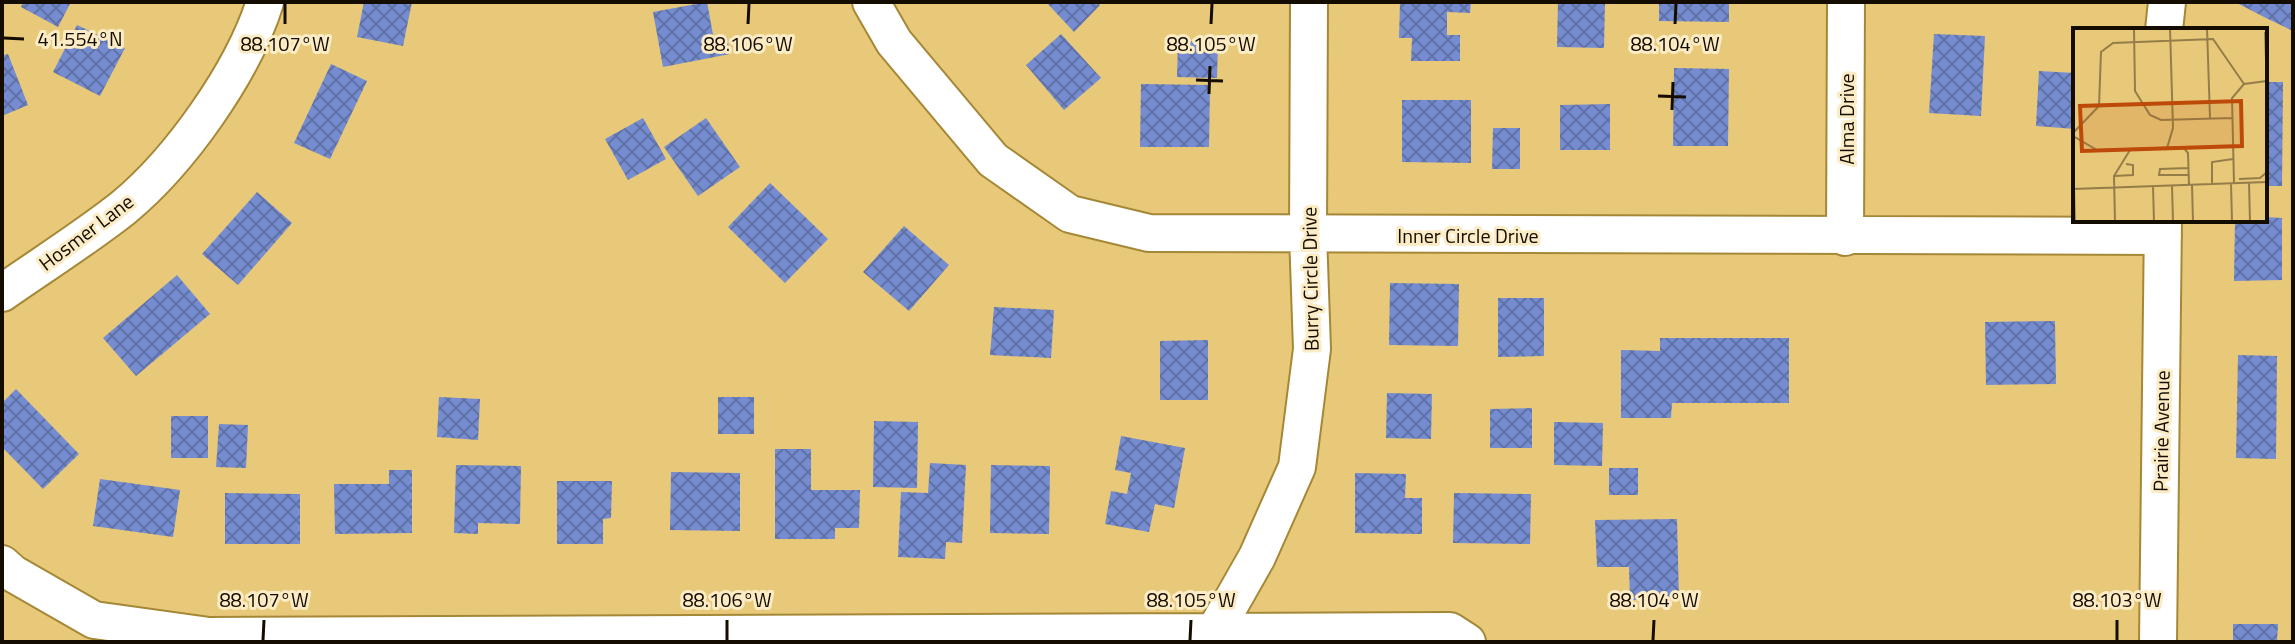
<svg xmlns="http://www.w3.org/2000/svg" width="2295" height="644" font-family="'Titillium Web',sans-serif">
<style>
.building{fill:url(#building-cross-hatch)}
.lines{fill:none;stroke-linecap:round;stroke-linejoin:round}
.minor-casing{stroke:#a58837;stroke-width:40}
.minor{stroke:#fff;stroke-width:36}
.ticks{fill:none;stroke:#150c00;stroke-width:3}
.labels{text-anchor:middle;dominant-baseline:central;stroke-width:6;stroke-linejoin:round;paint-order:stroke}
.street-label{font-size:20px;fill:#150c00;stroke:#fbecc5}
.inset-road{fill:none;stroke:#947d49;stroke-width:2}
.view{fill:#be4a0a;fill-opacity:0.15;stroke:#be4a0a;stroke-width:4}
.inset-edge{fill:none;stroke:#150c00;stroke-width:4}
.ticks-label{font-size:20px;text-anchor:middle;fill:#150c00;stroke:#fbecc5;stroke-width:6;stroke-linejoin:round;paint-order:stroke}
</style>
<defs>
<pattern id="building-cross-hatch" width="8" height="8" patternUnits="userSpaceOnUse" patternTransform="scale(2)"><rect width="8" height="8" fill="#758cd0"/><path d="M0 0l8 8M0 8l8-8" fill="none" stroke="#5f71a6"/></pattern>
</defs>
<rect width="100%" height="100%" fill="#e8c979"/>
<path class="building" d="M23,2H71L58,27L21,7Z
M364,2H412L403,46L357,37Z
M707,2L714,40L727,37L730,54L663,67L653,12Z
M1046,2H1097L1100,5L1074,32Z
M1400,2H1471L1470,13L1447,12V35H1460V61H1411L1412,38H1399Z
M1558,2H1605L1604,48L1557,47Z
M1659,2H1729V22L1659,21Z
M2235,2H2293V31L2266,18Z
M77,25L125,48L100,96L53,72Z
M1061,34L1101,78L1064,110L1026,65Z
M1934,34L1985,36L1981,116L1929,113Z
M1178,41L1218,42L1217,78L1177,77Z
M8,54L28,105L2,116V56Z
M331,64L367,81L330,159L294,143Z
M1674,68L1729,69L1728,146H1673Z
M2039,71L2075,73V129L2036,126Z
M2265,82H2283L2282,186H2265Z
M1141,84L1210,85L1209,147H1140Z
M1402,100H1471V163L1402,162Z
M1610,104V150H1560V105Z
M643,118L666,159L628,180L605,139Z
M706,118L740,167L698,196L664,147Z
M1493,128H1520V169H1492Z
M770,183L828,239L785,283L728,227Z
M257,192L292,223L238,285L202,254Z
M2265,217L2282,218V280L2234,281L2235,220Z
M904,226L949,265L909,311L863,272Z
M177,275L210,314L136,376L103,338Z
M1390,283L1459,284L1458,346L1389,345Z
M1498,298H1544V356L1498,357Z
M994,307L1054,310L1051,358L990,355Z
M2055,321L2056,384L1986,385L1985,322Z
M1660,338H1789V403H1672L1671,418H1621V350L1660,351Z
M1208,340V400H1160V341Z
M2238,355L2277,356L2276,459L2236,458Z
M16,389L79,454L43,489L2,447V403Z
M1387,393L1432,394L1431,439L1386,438Z
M439,397L480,399L478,440L437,437Z
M718,397H754V434H718Z
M1532,408V448H1490V409Z
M171,416H208V458H171Z
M874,421L918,422L917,488L873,487Z
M1554,422L1603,423L1602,466L1554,465Z
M219,424L248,425L246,468L216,467Z
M1121,436L1185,448L1174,508L1155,504L1149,532L1105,524L1111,491L1127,494L1131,473L1115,470Z
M775,449H811V490H860L859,528H835V539H775Z
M930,463L966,465L962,543L946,542L945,559L898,557L901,492L928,493Z
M456,465L521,466L520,524L478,523V534L454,533Z
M991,465L1050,466L1049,534L990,533Z
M1609,468H1638V495H1609Z
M389,470H412V533L335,534L334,484H389Z
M671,472L740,473V531L670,530Z
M1355,473L1406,474L1405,498H1422V534L1355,533Z
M100,479L180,490L173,537L93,526Z
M557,481H612L611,518L603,519V544H557Z
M225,493L300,494V544H225Z
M1454,493L1531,494L1530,544L1453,543Z
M1677,519L1679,599L1630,600L1629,567H1597L1595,520Z
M2233,624H2278L2277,642H2233Z"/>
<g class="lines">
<defs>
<path id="minor" d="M871,2L894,42L993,160L1070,214L1149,233L2163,236
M2164,30L2167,2
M1845,237L1846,2
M2,293C42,265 85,238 123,208C180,161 243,72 265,2
M2,564L12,573L94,620L209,636L1450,631L1467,642
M1215,631L1257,557L1297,467L1312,349L1308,234L1309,2
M2158,642L2163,220"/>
</defs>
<use href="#minor" class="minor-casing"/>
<use href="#minor" class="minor"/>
</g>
<path class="ticks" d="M285,24V4M748,24L749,4M1211,24L1212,4M1675,24L1676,4M4,38L24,39M1196,80L1223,81M1209,94L1210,66M1658,96L1686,97M1672,110L1673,82M263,640L264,620M727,640V620M1190,640L1191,620M1653,640L1654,620M2117,640V620"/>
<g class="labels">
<g class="street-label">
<text transform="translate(1846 119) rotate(-90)">Alma Drive</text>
<text transform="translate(86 232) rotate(-37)">Hosmer Lane</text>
<text x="1468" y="235">Inner Circle Drive</text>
<text transform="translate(1310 279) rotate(-91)">Burry Circle Drive</text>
<text transform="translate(2161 431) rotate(-89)">Prairie Avenue</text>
</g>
</g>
<g transform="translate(2073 28)">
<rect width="194" height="194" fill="#e8c979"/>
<path class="inset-road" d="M61,0L62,63L77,87L88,92L159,90M134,0L137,90M192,4L194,61M0,105L26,78L28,24L40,15L140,11L171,56M0,108L24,122L110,119L115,125L116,157M94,120L100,100L97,0M115,140L87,141L86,147H116M41,148L60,147V137L53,136M166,151L187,150L194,144M158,155L159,194M161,155L159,70L171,56L194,53M176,155L177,194M139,156V134L160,131M99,157L100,194M119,157L120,194M80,158L81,194M0,161L194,154M1,161L2,194M42,194L41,148L57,122"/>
<path class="view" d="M168,73L169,118L9,123L7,78Z"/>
<rect width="194" height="194" class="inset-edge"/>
</g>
<g class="ticks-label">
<text x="80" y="46">41.554°N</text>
<text x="285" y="51">88.107°W</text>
<text x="748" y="51">88.106°W</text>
<text x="1211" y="51">88.105°W</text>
<text x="1675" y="51">88.104°W</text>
<text x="264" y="607">88.107°W</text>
<text x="727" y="607">88.106°W</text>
<text x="1191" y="607">88.105°W</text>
<text x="1654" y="607">88.104°W</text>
<text x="2117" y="607">88.103°W</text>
</g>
<rect width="2295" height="644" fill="none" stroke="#150c00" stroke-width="8"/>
</svg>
